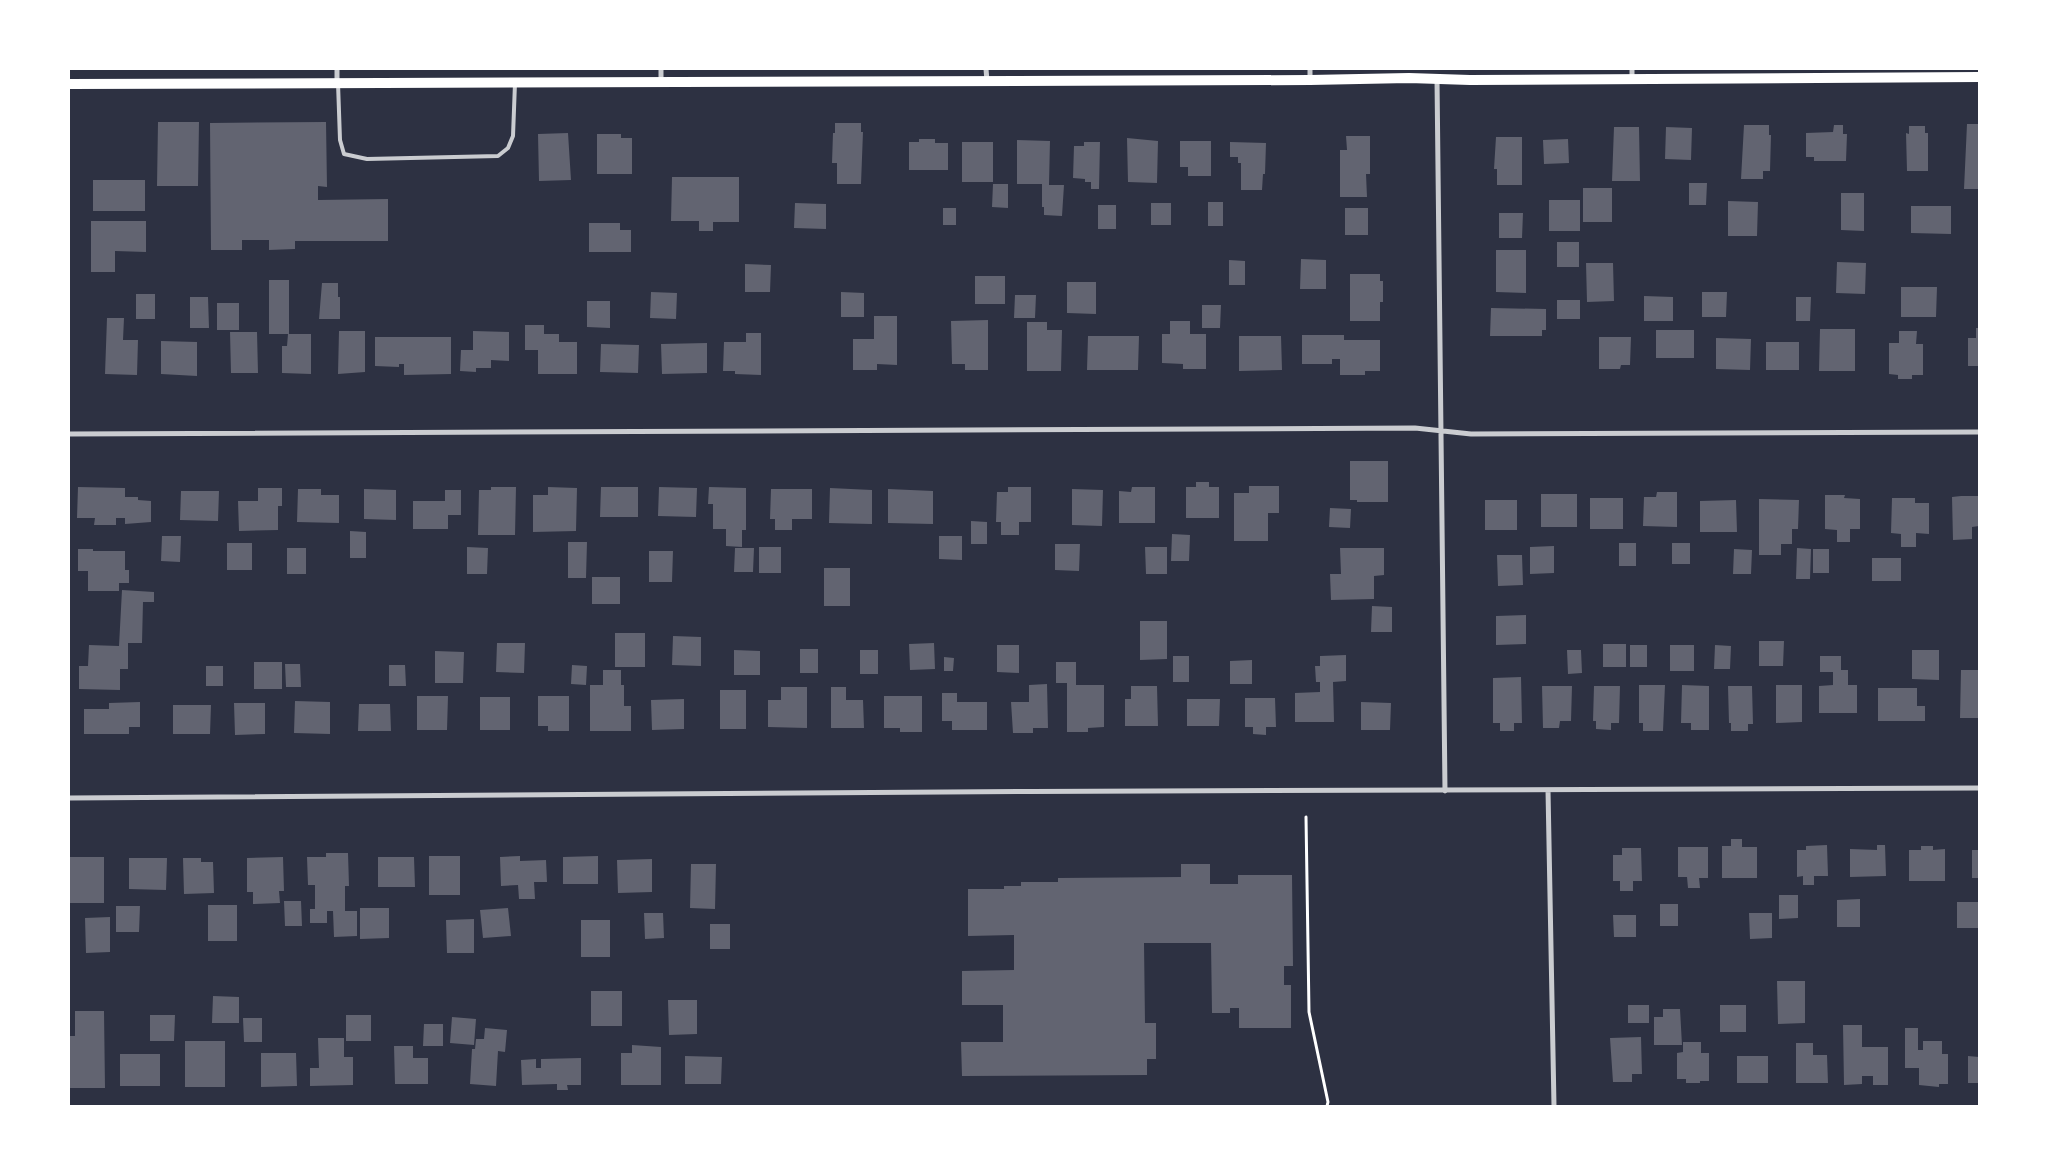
<svg xmlns="http://www.w3.org/2000/svg" width="2048" height="1175" font-family="'Source Serif 4',serif">
<style>
.building{fill:#626471}
.lines{fill:none;stroke-linecap:round;stroke-linejoin:round}
.path{stroke:#fff;stroke-width:3}
.service{stroke:#caccd0;stroke-width:4}
.minor{stroke:#caccd0;stroke-width:5}
.secondary{stroke:#fff;stroke-width:10}
</style>
<rect width="100%" height="100%" fill="#2d3142"/>
<path class="building" d="M158,122H199L198,186H157Z
M326,122L327,187L318,186V200L388,199V241H295V249L269,250V240H242V250H211L210,123Z
M835,123H861V132H863L861,184H837V163H832L833,133H835Z
M1967,124H1979V189H1964Z
M1744,125H1769V135H1771L1770,171H1763V179H1741Z
M1834,125H1843V134H1847L1846,161H1814V157H1806V133L1833,132Z
M1909,126H1925V133H1928V171H1907L1906,133L1909,134Z
M1614,127H1639L1640,181H1612Z
M1666,127L1692,128L1691,160L1665,159Z
M568,133L571,180L539,181L538,134Z
M597,134H621V138H632V174H597Z
M1346,136H1370V174H1366L1367,197H1340V150H1347Z
M1496,137H1522V185H1497V169H1494Z
M1127,138L1158,141L1157,183L1128,182Z
M919,139H935V143H948V170H909V142H919Z
M1568,139L1569,163L1544,164L1543,140Z
M1017,140L1050,141L1049,185H1064L1062,216L1044,215V207H1042V184H1017Z
M1180,141H1211V176H1188V167H1180Z
M962,142H993V182H962Z
M1084,142H1100L1099,189H1091V182H1085V179L1073,178L1074,146H1084Z
M1230,142L1266,143L1265,174H1263L1262,190H1241V163H1238V157H1230Z
M672,177H739V222H713V231H699V221H671Z
M93,180H145V211H93Z
M1689,183H1707L1706,205H1689Z
M993,184H1008V208L992,207Z
M1583,188H1612V222H1583Z
M1841,193H1864V231L1841,230Z
M1549,200H1580V231H1549Z
M1728,201L1758,202L1757,236H1728Z
M1208,202H1223V226H1208Z
M795,203L826,204V229L794,228Z
M1151,203H1171V225H1151Z
M1098,205H1116V229H1098Z
M1911,206H1951V234L1911,233Z
M943,208H956V225H943Z
M1345,208H1368V235H1345Z
M1499,213H1523L1522,238H1499Z
M91,221H146V252L115,251V272H91Z
M589,223H620V230H631V252H589Z
M1557,242H1579V267H1557Z
M1496,250H1526V293L1496,292Z
M1301,259L1326,260V289H1300Z
M1229,260L1245,261V285H1229Z
M1837,262L1866,263L1865,294L1836,293Z
M1586,263H1613L1614,301L1587,302Z
M745,264L771,265L770,292H745Z
M1350,274H1380V281H1383V302H1380V321H1350Z
M975,276H1005V304H975Z
M269,280H289V334H311V374L282,373V346H287L288,334H269Z
M1067,282H1096V314L1067,313Z
M322,283H338V297H340V319H319Z
M1901,287H1937L1936,317H1901Z
M651,292L677,293L676,319L650,318Z
M841,292L864,293V317H841Z
M1702,292H1727L1726,317H1702Z
M136,294H155V319H136Z
M1015,295H1036L1035,318H1014Z
M1644,296L1673,297V321H1644Z
M190,297H208L209,328H190Z
M1796,297H1811L1810,321H1796Z
M1557,300H1580V319H1557Z
M587,301H610V328L587,327Z
M217,303H239V330H217Z
M1202,305H1221L1220,328H1202Z
M1491,308L1546,309V330H1542V336H1490Z
M874,316H897V365L877,364V370H853V339H874Z
M107,318H124L123,340H138L137,375L105,374Z
M988,320V370H965V364H952L951,321Z
M1170,321H1190V334H1206V369H1183V364L1162,363V334H1170Z
M1027,322H1047V330H1062L1061,371H1027Z
M525,325H544V334H559V342H577V374H538V350H525Z
M1976,328H1979V366H1968V338H1976Z
M1820,329H1855V371H1819Z
M1656,330H1694V358H1656Z
M339,331H365V372L338,374Z
M473,331L509,332V361L491,360V368H476V372L460,371L461,350H473Z
M1899,331H1917L1916,344H1923V375H1912V379H1898V375L1889,374V343H1899Z
M230,332H257L258,373H231Z
M746,333H761V375L735,374V371H723L724,342H746Z
M1302,335H1344V340H1380V371H1365V375H1340V359H1332V364H1302Z
M1088,336H1139L1138,370H1087Z
M1239,336H1281L1282,370L1239,371Z
M375,337H451V374L404,375V364H399V367L375,366Z
M1599,337H1631L1630,365H1621L1620,369H1599Z
M1716,338L1751,339L1750,370L1716,369Z
M161,341L197,342V376L161,374Z
M1766,342H1799V370H1766Z
M707,343V373L662,374L661,344Z
M601,344L639,345L638,373L600,372Z
M1350,461H1388V502H1357V500H1350Z
M1196,482H1209V487H1219V518H1186V487H1196Z
M1249,486H1279V513H1268V541H1234V493H1249Z
M78,487L125,488V497H138V500L151,501V522L125,524V518H116V525H94L95,518H77Z
M491,487H516L515,535H478L479,490H491Z
M548,487L577,488L576,531L533,532V495H548Z
M601,487H638V517H600Z
M659,487L697,488L696,517L658,516Z
M709,487L746,488V530H742V547L726,546V529H713V504H708Z
M1008,487H1031V522H1019V535H1001V522H996L997,492H1008Z
M1132,487H1155V523H1119V491L1131,492Z
M258,488H282V506H278V530L239,531L238,501H258Z
M830,488L872,490V524L829,523Z
M298,489H321V495H339V523L297,522Z
M364,489L396,490V520L364,519Z
M771,489H812V519H792V530H775V519H770Z
M888,489L933,491V524L888,523Z
M1072,489L1103,490L1102,526L1072,525Z
M445,490H461V515H448V529H413V501H445Z
M181,491H219L218,521L180,520Z
M1657,492H1677V527L1643,526L1644,497H1656Z
M1541,494H1577V527H1541Z
M1825,495H1845L1844,498L1860,499V529H1850V542H1837V530L1825,529Z
M1961,496H1979V526L1972,527V539L1953,540L1952,497Z
M1590,498H1623V529H1590Z
M1892,498H1915V503H1929V534L1916,533V547H1901V534L1891,533Z
M1759,499L1799,500L1798,529H1792V544H1781V555H1759Z
M1485,500H1517V530H1485Z
M1736,500L1737,532H1700V501Z
M1330,508L1351,509L1350,528L1329,527Z
M971,521L987,522V544H971Z
M350,531L366,532V558H350Z
M1172,534L1190,535L1189,561H1171Z
M162,536H181L180,562L161,561Z
M939,536H962V560L939,559Z
M568,542H587L586,578H568Z
M227,543H252V570H227Z
M1619,543H1636V566H1619Z
M1672,543H1690V564H1672Z
M1055,544H1080L1079,571L1055,570Z
M1554,546V573L1530,574V547Z
M467,547L488,548L487,574H467Z
M759,547H781V573H759Z
M1145,547H1167V574H1146Z
M287,548H306V574H287Z
M735,548H754L753,572H734Z
M1340,548H1384V575L1374,576V599L1331,600L1330,574H1341Z
M1797,548L1811,549L1810,579H1796Z
M78,549H93V551H125V570H129V583H119V591H88V571H78Z
M1734,549L1752,550L1751,574H1733Z
M1813,549H1829V573H1813Z
M649,551H673L672,582H649Z
M1497,555H1522L1523,585L1498,586Z
M1872,558H1901V581H1872Z
M824,568H850V606H824Z
M592,577H620V604H592Z
M122,590L154,592V602H143L142,643H128V669H120V690L79,689V666H88L89,645L119,646Z
M1372,606L1392,607V632H1371Z
M1526,615V644L1496,645V616Z
M1140,621H1167V659L1140,660Z
M615,633H645V667H615Z
M673,636L701,637V666L672,665Z
M1759,641H1784L1783,666H1759Z
M497,643H525L524,673L496,672Z
M934,643L935,669L910,670L909,644Z
M1603,644H1626V667H1603Z
M997,645H1019V673L997,672Z
M1630,645H1647V667H1630Z
M1670,645H1694V671H1670Z
M1715,645L1731,646L1730,669H1714Z
M800,649H818V673H800Z
M734,650L760,651V675H734Z
M860,650H878V674H860Z
M1567,650H1581L1582,673L1568,674Z
M1912,650H1939V680L1912,679Z
M435,651L464,652L463,683H435Z
M1346,655V681L1333,682L1334,722H1295V693L1320,692V682H1316L1315,666H1320V656Z
M1173,656H1189V682H1173Z
M1820,656H1841V670H1848V685H1857V713H1819V686L1833,685V672H1820Z
M944,657L954,658L953,671H944Z
M1252,660V684H1230V661Z
M254,662H282V689H254Z
M1056,662H1076V685H1104V727L1088,728V732H1067V683H1056Z
M285,664H300L301,687H286Z
M389,665H405L406,686H389Z
M572,665L587,666L586,685L571,684Z
M206,666H223V686H206Z
M603,670H621V685H624V706H631V731H590V685H603Z
M1961,670H1979V718H1960Z
M1521,677L1522,723H1514V731H1500V723H1493V678Z
M1047,684L1048,728H1033V733H1013L1011,702H1029V685Z
M1639,685H1665L1663,731H1643V723H1639Z
M1682,685L1709,686V730H1691V723H1681Z
M1776,685H1802V722L1776,723Z
M1131,686H1157L1158,726H1125V699H1131Z
M1542,686H1572L1571,721H1560L1559,728H1543Z
M1594,686H1620L1619,723H1611V730L1596,729V721H1593Z
M1728,686H1752L1753,724H1748V731H1731V723H1729Z
M781,687H807V728L768,727V700H781Z
M831,687H846V700H863L864,728H831Z
M1878,688H1917V706H1925V721H1878Z
M720,690H746V729H720Z
M942,693H957V702H987V730H952V721H942Z
M417,696H448L447,730H417Z
M538,696H569V731H548V726H538Z
M884,696H922V732H900V728H884Z
M480,697H510V730H480Z
M1245,698H1275L1276,727H1266V735L1253,734V727H1245Z
M684,699V729L652,730L651,700Z
M1187,699H1220L1219,726H1187Z
M295,701L330,702V734L294,733Z
M140,702V727H129V734H84V709H109V703Z
M1361,702L1391,703L1390,730H1361Z
M234,703H265V734L235,735Z
M359,704H390L391,731H358Z
M173,705H211L210,734H173Z
M1731,839H1742V847H1757V878H1722V846H1731Z
M1827,845L1828,876H1814V885H1803V876L1797,877V850H1806V846Z
M1877,845H1885L1886,876L1850,877V849L1877,850Z
M1921,846H1933V850L1945,849V881H1909V850H1921Z
M1678,847H1708V878H1699L1700,888H1688L1687,877H1678Z
M1622,848H1641L1642,881H1633V891H1620V881H1613V855H1622Z
M1972,850H1979V878H1972Z
M326,853H348L349,886H345V911H357V936L334,937L333,911H327V923H310V909H315V885H308L307,857H326Z
M429,856H460V895H429Z
M520,856V861L546,860L547,882H534L535,899H519L518,885L501,886L500,857Z
M598,856V884H563V857Z
M69,857H104V903H69Z
M283,857L284,891H279L280,903L253,904V892H247V858Z
M378,857H414L415,887H378Z
M129,858H167L166,890L129,889Z
M183,858H201V862H213L214,893L184,894Z
M652,859V892L618,893L617,860Z
M691,864H716L715,909L690,908Z
M1181,864H1210V884H1238V875H1292L1293,966H1284V985H1291V1028H1239V1008H1230V1013H1212L1211,943H1144L1145,1023H1156V1059H1147V1075L962,1076L961,1042H1003V1005H962V971L1014,970V935L968,936V889H1004V886H1021V882H1058V878L1181,877Z
M1779,895H1798V918L1779,919Z
M1860,899V927H1837V900Z
M284,901H301L302,926H285Z
M1957,902H1979V928H1957Z
M1660,904H1678V926H1660Z
M208,905H237V941H208Z
M116,906H140L139,932H116Z
M360,908H389V938L360,939Z
M508,908L511,936L483,938L480,910Z
M644,913H663L664,938L645,939Z
M1749,913H1772V938L1750,939Z
M1613,915H1636V937H1614Z
M110,917V952L86,953L85,918Z
M474,919V953H447L446,920Z
M581,920H610V957H581Z
M710,924H730V949H710Z
M1777,981H1805V1023L1778,1024Z
M591,991H622V1026H591Z
M213,996L239,997V1023H212Z
M668,1000H697V1034L669,1035Z
M1628,1005H1649V1023H1628Z
M1720,1005H1746V1032H1720Z
M1663,1009H1680L1682,1045H1654V1017H1663Z
M75,1011H104L105,1088H70V1036H75Z
M150,1015H175L174,1041H150Z
M346,1015H371V1041H346Z
M452,1017L476,1019L474,1045L450,1043Z
M243,1018H262V1042H244Z
M424,1024H443V1046H423Z
M1843,1025H1862V1047H1888V1085H1873V1076H1862V1084L1844,1085Z
M485,1028L507,1030L505,1052L498,1051L496,1086L470,1084L472,1049H475L476,1039H484Z
M1905,1028H1918V1050H1923V1041H1942V1054H1948V1084H1939V1087L1919,1085V1068H1905Z
M1641,1037L1642,1074H1632V1082H1613L1610,1038Z
M318,1038H344V1057H353V1085L310,1086V1068H319Z
M185,1041H225V1087H185Z
M1683,1042H1701V1053H1709V1081H1700V1083H1686V1079H1677V1053L1683,1052Z
M1796,1043H1813V1055H1827L1828,1083H1796Z
M632,1045L661,1047V1085H621V1053H632Z
M394,1046H413V1058H428V1084H395Z
M261,1053H296L297,1086L261,1087Z
M120,1054H160V1086H120Z
M685,1056L722,1057L721,1084H685Z
M1737,1056H1768V1083H1737Z
M1968,1056L1979,1057V1083H1968Z
M581,1058V1085H567L568,1090H557V1084L522,1085L521,1060L536,1059V1068H541V1059Z"/>
<g class="lines">
<path class="path" d="M1306,817L1309,1012L1328,1102L1327,1106"/>
<path class="service" d="M338,83L340,140L344,154L367,159L498,156L508,148L513,136L515,83"/>
<path class="minor" d="M337,69V82
M986,69L987,81
M1310,69V80
M1632,69V79
M1437,79L1445,791
M661,82V69
M69,434L1415,428L1471,434L1979,432
M1548,790L1554,1106
M69,798C706,791 1342,791 1979,788"/>
<path class="secondary" d="M69,84L1310,80L1409,78L1470,80L1979,77"/>
</g>
<rect width="2048" height="1175" fill="none" stroke="#ffffff" stroke-width="140"/>
</svg>
